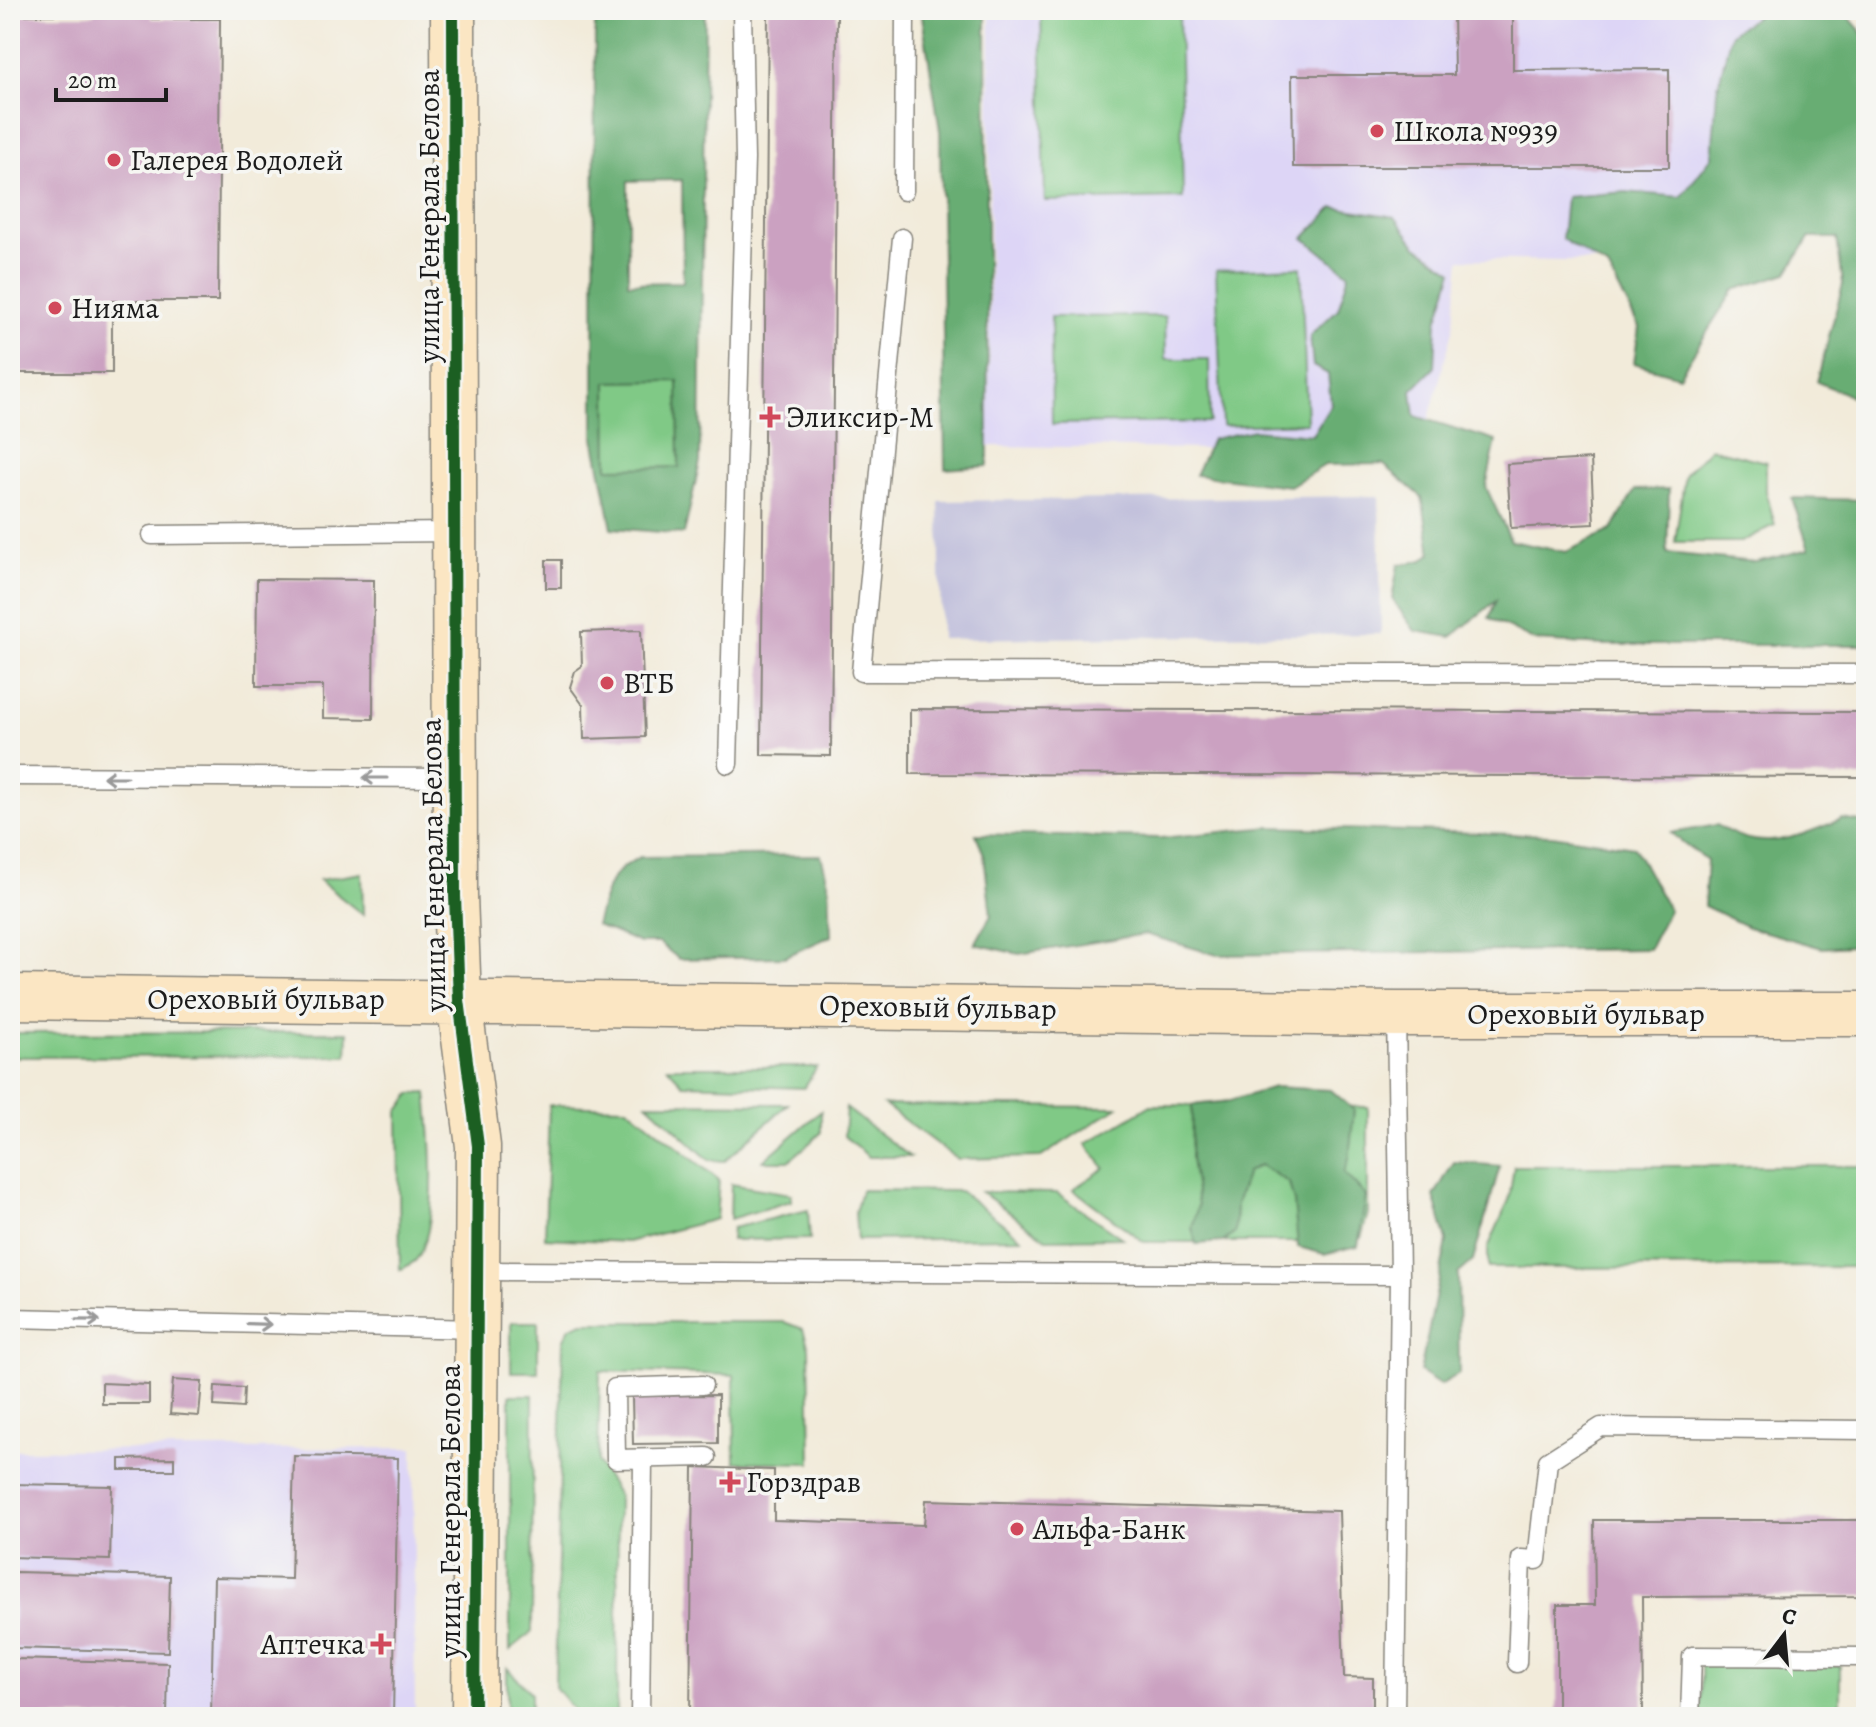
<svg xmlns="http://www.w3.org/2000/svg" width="1876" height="1727" font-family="Alegreya,serif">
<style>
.built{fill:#ddd5f6}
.industrial{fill:#c2c1dc}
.green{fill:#80c986;stroke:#4e7251;stroke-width:2}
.forest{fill:#68ad73;stroke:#426448;stroke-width:2;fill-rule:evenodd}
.building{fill:#cba1c1}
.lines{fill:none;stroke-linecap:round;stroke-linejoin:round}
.lane-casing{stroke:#87847b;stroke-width:21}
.secondary-casing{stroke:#87847b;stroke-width:47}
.lane{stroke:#fff;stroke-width:18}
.secondary{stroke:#fbe6c3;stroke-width:44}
.cycleway-casing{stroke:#f6f6f2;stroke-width:17}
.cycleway{stroke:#1b5e20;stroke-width:12}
.oneway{stroke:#999}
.poi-dot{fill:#d1495b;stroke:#f6f6f2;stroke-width:3}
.labels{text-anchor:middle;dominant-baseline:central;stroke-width:7;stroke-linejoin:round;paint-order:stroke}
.poi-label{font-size:30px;fill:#1c1c1c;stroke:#f6f6f2;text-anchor:start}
.street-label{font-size:30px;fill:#1c1c1c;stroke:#f6f6f2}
</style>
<rect width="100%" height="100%" fill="#f6f6f2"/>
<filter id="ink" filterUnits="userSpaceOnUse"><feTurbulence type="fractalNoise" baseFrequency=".0125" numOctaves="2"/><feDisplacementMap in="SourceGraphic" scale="16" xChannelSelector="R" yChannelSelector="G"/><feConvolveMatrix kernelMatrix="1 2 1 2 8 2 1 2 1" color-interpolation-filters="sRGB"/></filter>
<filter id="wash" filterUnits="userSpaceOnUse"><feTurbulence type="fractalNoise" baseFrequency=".006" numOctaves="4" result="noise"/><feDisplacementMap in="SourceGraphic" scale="32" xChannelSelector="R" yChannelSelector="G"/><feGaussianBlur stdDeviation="1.8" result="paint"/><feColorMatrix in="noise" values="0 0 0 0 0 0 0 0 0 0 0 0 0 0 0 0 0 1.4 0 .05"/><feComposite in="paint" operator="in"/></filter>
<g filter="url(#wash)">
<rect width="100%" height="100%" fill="#f2ebda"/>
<path class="built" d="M990,10H1765L1763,265L1460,259L1453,330L1420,452L989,446Z
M413,1448L415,1717H10V1450Z"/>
<path class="industrial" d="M1379,496L1381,634L941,639L939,501Z"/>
<path class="green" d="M1041,10H1179L1183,198L1045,201Z
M1301,267L1307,423L1222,426L1216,270Z
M1165,316L1166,359H1209L1210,422L1052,424L1051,317Z
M607,381H679V468H607Z
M1710,448L1766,462V491L1775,525L1741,542H1675L1685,474Z
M362,873L363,915L319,880Z
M348,1032L347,1056L10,1057V1033Z
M667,1067H817L804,1088L683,1084Z
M427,1093C431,1131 440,1230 416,1260C412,1264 405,1267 400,1270L398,1112L411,1094Z
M647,1103L788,1104L725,1161L709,1160Z
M549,1105L627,1107L719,1180L716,1219L628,1242L545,1238Z
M884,1105L1118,1107L1041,1157L957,1159Z
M1151,1105L1368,1107V1213L1361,1238L1353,1242H1144L1073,1189L1105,1168L1086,1144Z
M846,1108L910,1157H869L844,1136Z
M821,1111V1133L789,1161H763Z
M1514,1166H1866V1267L1488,1268V1248L1509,1200Z
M731,1184L791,1194V1201L730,1219Z
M861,1190L960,1191L1022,1238L857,1240L855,1212Z
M981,1192L1057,1193L1122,1238L1047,1239Z
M808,1210L810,1239L731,1240L732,1228Z
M511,1322H538V1372H511Z
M583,1322H784L803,1329L809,1348L811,1463L735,1462L734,1375L600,1371L598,1463L618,1495L617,1717H579L555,1687L563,1341L570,1327Z
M510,1395H533L532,1632L510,1650Z
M1701,1666H1840V1717H1701Z
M507,1668L531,1693V1717H507Z"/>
<path class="forest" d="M595,10H705L700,462L684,534L612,528L594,438ZM682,180L683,282L628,283V181ZM678,381L679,467L608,468L607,382Z
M921,10H986L988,466L945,469L940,131Z
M1766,10H1843L1866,37V410L1856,398L1817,382L1843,284L1837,238H1809L1787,273L1734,290L1679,376L1634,363L1639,327L1608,268L1562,239L1566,197L1626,192L1681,197L1712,157L1717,90L1731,33Z
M1334,207L1395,217L1416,245L1453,271L1437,322L1435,367L1412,390L1415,416L1496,441L1486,487L1511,541L1566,552L1612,530L1635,490L1669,489L1667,553L1756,562L1809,549L1792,498L1866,500V645H1604L1535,641L1489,618L1496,601L1451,637L1415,631L1392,599L1398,565L1423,560L1431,553L1422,497L1383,464L1325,465L1290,486L1195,475L1212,439L1254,430L1312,435L1331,405L1328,374L1313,366L1310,336L1338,309L1349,274L1304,238Z
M1842,819L1866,823V945L1822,948L1748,927L1704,906L1707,861L1671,833L1717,825C1763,855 1795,837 1842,819Z
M1270,827L1552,835L1634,847L1669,910L1649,949L1217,955L1145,934L1019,954L975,944L991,915L984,855L976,834L1161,838Z
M821,855L829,886L831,936L784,957L679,959L659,943H640L596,925C606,891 606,874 640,857Z
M1274,1087L1331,1090L1354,1110L1349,1159L1344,1173L1366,1196L1358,1246L1324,1254L1298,1247L1294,1202L1289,1183L1260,1165L1247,1172L1236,1204L1235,1233L1223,1242L1196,1244L1192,1228L1198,1205L1191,1159L1192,1105L1230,1101Z
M1454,1162L1500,1166L1473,1261L1458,1274L1459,1374L1440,1385L1420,1372L1447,1241L1434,1196Z"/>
<g id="blocks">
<path class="building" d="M94,10H152V19H220L218,301H112V373H10V15H94Z
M768,10H837L831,756L761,755Z
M1453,10H1513V70L1669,69V167H1293L1292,75H1454Z
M1591,459L1594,524L1511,528L1507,464Z
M546,560H561V588H546Z
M257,579L374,580L373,719L323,718V686H256Z
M641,630L645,737L584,739L583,705L570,687L575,671L582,666L581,632Z
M910,709L1866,712V777L910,774Z
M173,1380L202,1382L199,1416L170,1414Z
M102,1383L149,1385V1404H102Z
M215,1386L244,1388L243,1408L214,1406Z
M718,1395V1443L633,1444L632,1396Z
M294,1456L398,1458L393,1717H211L214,1577L291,1579Z
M174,1458V1470H120V1459Z
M693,1467L774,1470V1520L924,1525L926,1500L1339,1511L1344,1677L1373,1678V1717H690Z
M10,1484L112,1486L110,1560L10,1557Z
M1594,1520H1866V1596L1642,1597L1643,1717H1557V1605H1595Z
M15,1572L170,1576L168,1652L13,1648Z
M13,1659L168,1663L167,1717H11Z"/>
</g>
</g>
<g filter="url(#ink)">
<use href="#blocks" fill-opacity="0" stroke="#87847b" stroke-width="2"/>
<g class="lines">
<defs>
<path id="lane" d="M904,191L905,10
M902,238L861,672L1866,674
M152,535L454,532
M728,764L745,159L742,10
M10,776L453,778
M477,1271L1400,1275
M10,1318L477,1329
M703,1385L615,1388L616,1459L707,1457
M1517,1663L1521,1559L1537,1560L1548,1461L1601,1427L1866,1430
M640,1717L643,1461
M1395,1717L1400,1275L1396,1014
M1690,1717L1692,1656L1866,1657"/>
<path id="secondary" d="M453,10L455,896L459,1000L478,1146L474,1717
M10,997L1396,1014H1866"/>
</defs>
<use href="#lane" class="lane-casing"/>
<use href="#secondary" class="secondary-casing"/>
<use href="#lane" class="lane"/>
<use href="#secondary" class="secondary"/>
<defs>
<path id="cycleway" d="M453,10L455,896L459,1000L478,1146L474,1717"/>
</defs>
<use href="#cycleway" class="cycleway-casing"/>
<use href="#cycleway" class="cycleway"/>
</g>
<defs><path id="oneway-shaft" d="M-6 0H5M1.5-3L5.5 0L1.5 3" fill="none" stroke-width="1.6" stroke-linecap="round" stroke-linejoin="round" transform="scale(2)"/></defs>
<g class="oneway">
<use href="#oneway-shaft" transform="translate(115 777) rotate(-180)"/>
<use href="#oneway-shaft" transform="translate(375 778) rotate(-180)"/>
<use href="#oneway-shaft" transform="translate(88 1320) rotate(1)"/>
<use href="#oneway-shaft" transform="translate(259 1324) rotate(2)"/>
</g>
</g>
<g class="poi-dot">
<circle cx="1377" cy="131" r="8"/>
<circle cx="114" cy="160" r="8"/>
<circle cx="55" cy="308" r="8"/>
<path d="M766 405h8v8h8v8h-8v8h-8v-8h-8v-8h8z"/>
<circle cx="607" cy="683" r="8"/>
<path d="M726 1470h8v8h8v8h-8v8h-8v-8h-8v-8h8z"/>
<circle cx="1017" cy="1529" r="8"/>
<path d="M377 1632h8v8h8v8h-8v8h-8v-8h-8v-8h8z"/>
</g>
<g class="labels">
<g class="poi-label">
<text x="1393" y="131">Школа №939</text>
<text x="130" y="160">Галерея Водолей</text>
<text x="71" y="308">Нияма</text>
<text x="786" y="417">Эликсир-М</text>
<text x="623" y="683">ВТБ</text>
<text x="746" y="1482">Горздрав</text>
<text x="1033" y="1529">Альфа-Банк</text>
<text x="365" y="1644" text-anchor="end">Аптечка</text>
</g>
<g class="street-label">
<text transform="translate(429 216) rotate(-90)">улица Генерала Белова</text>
<text transform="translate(433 865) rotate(-91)">улица Генерала Белова</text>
<text x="266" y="999">Ореховый бульвар</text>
<text transform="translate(938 1007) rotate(1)">Ореховый бульвар</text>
<text x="1586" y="1014">Ореховый бульвар</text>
<text transform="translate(450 1511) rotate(-90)">улица Генерала Белова</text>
</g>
</g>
<rect width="1876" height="1727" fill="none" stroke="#f6f6f2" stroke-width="40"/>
<g transform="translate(1784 1635) rotate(16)" stroke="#f6f6f2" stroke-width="6" paint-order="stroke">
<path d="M0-6L14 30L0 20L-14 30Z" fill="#1c1c1c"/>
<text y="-12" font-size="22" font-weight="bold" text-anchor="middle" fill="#1c1c1c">С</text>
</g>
<path d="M56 88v12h110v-12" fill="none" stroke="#1c1c1c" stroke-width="4"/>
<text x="68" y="88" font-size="24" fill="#1c1c1c" stroke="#f6f6f2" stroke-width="6" paint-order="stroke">20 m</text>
</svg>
